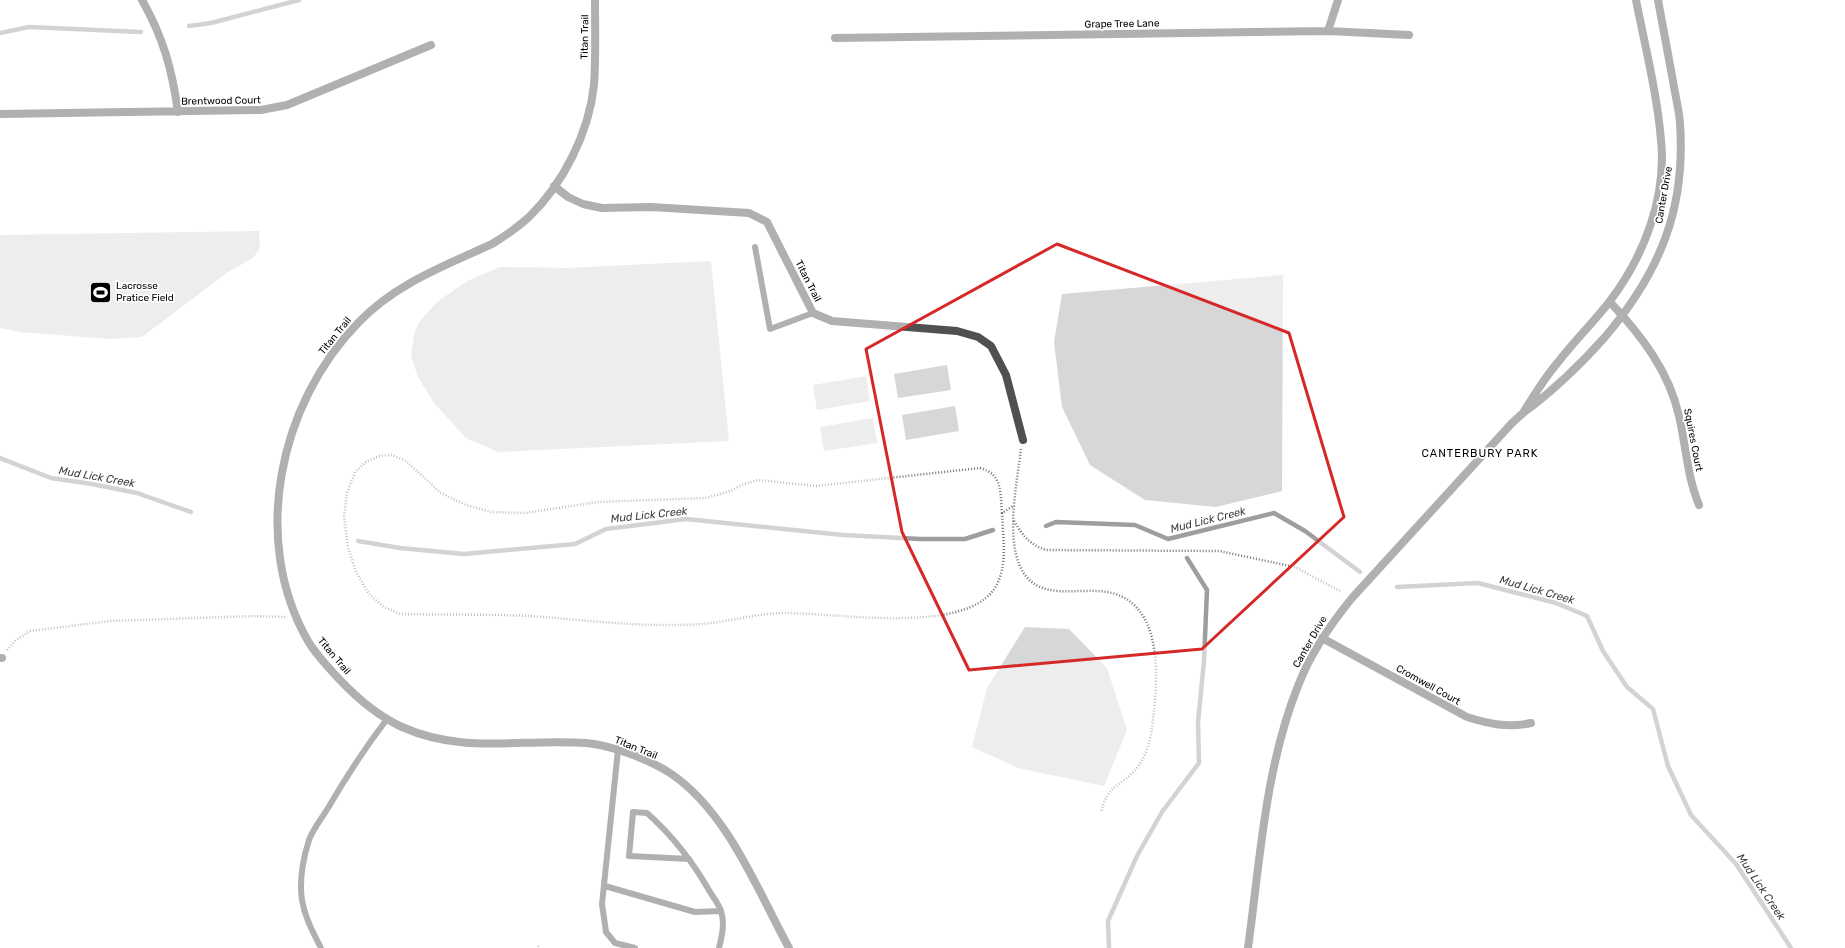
<svg xmlns="http://www.w3.org/2000/svg" width="1845" height="948" font-family="Rubik,sans-serif">
<style>
.green{fill:#d7d7d7}
.lines{fill:none;stroke-linecap:round;stroke-linejoin:round}
.stream{stroke:#9e9e9e;stroke-width:4.5}
.path{stroke:#727272;stroke-width:2.5;stroke-dasharray:1 2;stroke-linecap:butt}
.service{stroke:#505050;stroke-width:6}
.minor{stroke:#505050;stroke-width:8}
.marked{fill:none;stroke:#d62828;stroke-width:3;stroke-linejoin:round}
.labels{text-anchor:middle;dominant-baseline:central;stroke-width:3.5;stroke-linejoin:round;paint-order:stroke}
.street-label{font-size:10px;fill:#000;stroke:#fff}
.poi-label{font-size:10px;fill:#000;stroke:#fff;text-anchor:start}
.neighbourhood-label{font-size:11px;letter-spacing:1px;fill:#000;stroke:#fff}
.water-label{font-size:11px;font-style:italic;fill:#3f3f3f;stroke:#fff}
</style>
<rect width="100%" height="100%" fill="#fff"/>
<path class="green" d="M259,231L260,248L253,258L228,272L142,337L110,339L20,332L0,328V235Z
M711,261L729,441L498,452L466,438L434,403L418,377L411,356L414,335L419,322L437,302L467,281L500,267L566,268Z
M1283,275L1282,491L1216,507L1145,500L1090,465L1062,407L1054,342L1062,294Z
M947,365L951,390L898,398L894,374Z
M866,376L870,401L817,410L813,385Z
M955,406L959,431L906,440L902,415Z
M873,418L877,443L824,451L820,427Z
M1025,627L1069,629L1107,668L1127,730L1104,786L1018,768L972,747L987,688Z"/>
<g class="lines">
<path class="stream" d="M189,26L211,23L299,0
M0,33L29,27L141,32
M0,458L51,478L92,484L137,493L191,512
M1046,526L1056,522L1135,525L1168,539L1274,513L1305,531L1360,572
M358,541L400,548L464,554L575,544L606,529L686,519L843,535L920,539H965L993,530
M1397,587L1478,583L1556,603L1587,616L1603,651L1627,687L1653,709L1668,766L1691,815L1736,864L1791,948
M1109,948L1108,921L1137,856L1162,812L1199,763L1198,722L1204,661L1207,590L1187,558"/>
<path class="path" d="M1021,449C1017,482 1006,535 1020,566C1037,605 1080,585 1112,593C1161,606 1158,671 1154,711C1152,730 1150,751 1137,768C1122,787 1107,783 1101,813
M1002,513C1003,541 1010,577 987,597C947,632 837,613 785,613C757,613 729,622 701,624C644,628 586,620 530,616C486,614 443,615 400,614L384,607L369,594L356,572L348,547L344,517L347,493L355,472L366,462L379,456L392,455L406,461L441,493L466,505L491,512L525,513L598,502L705,498L728,492L744,484L758,480L816,486L980,468C1003,474 1000,493 1002,513L1013,506
M1014,521C1024,537 1029,544 1046,550L1219,551L1295,567L1342,592
M7,650L15,641L30,631L110,621L253,616L286,617
M538,946L540,948"/>
<path class="service" d="M755,247L770,329L813,313
M618,750L602,904L606,932L615,943L635,948
M689,859L629,856L633,812L647,813C673,836 693,862 710,892C714,898 719,905 721,911C725,923 722,936 719,948
M605,886L695,912L721,911
M321,948C313,932 305,918 302,900C299,880 303,859 309,840C313,829 322,818 328,808C346,777 365,748 387,719"/>
<path class="minor" d="M142,0C163,37 172,69 178,112
M595,0C595,28 596,57 594,85C589,133 563,184 529,217C518,227 505,236 492,244C444,266 395,284 358,323C279,404 250,540 308,641C316,655 329,668 340,680C358,699 378,716 402,727C465,755 521,738 586,743C611,745 648,759 670,773C727,811 757,889 789,948
M1636,0C1645,46 1657,93 1661,140C1667,197 1644,256 1610,301C1594,322 1575,340 1559,361C1545,377 1534,395 1523,413C1553,391 1580,365 1605,337C1660,272 1686,209 1680,123C1679,109 1675,95 1673,81C1668,54 1663,27 1658,0
M1328,31L1338,0
M835,38L1328,31L1409,35
M0,114L261,110L287,105L431,45
M554,186L568,197L583,204L602,208L651,207L749,213L767,222L813,313L832,321L957,331L978,337L991,346L1006,375L1023,440
M1610,302C1641,335 1669,371 1679,416C1686,446 1687,476 1699,505
M1322,638L1467,717C1489,724 1508,728 1531,723
M0,658H2
M1248,948C1260,861 1265,768 1298,686C1310,654 1330,625 1352,598L1512,423L1523,413"/>
</g>
<path d="M0 0H1845V948H0ZM1057,244L1289,333L1344,517L1202,649L969,670L902,532L866,349Z" fill="#fff" fill-opacity=".55" fill-rule="evenodd"/>
<path class="marked" d="M1057,244L1289,333L1344,517L1202,649L969,670L902,532L866,349Z"/>
<defs>
<symbol id="stadium-square" viewBox="-11 -11 22 22"><rect x="-9" y="-9" width="18" height="18" rx="4" fill="#000" stroke="#fff"/><path d="M0-5a6.5 5 0 1 0 0 10a6.5 5 0 1 0 0-10ZM-3.5-1.8h7v3.6h-7Z" fill="#fff"/></symbol>
</defs>
<g fill-rule="evenodd">
<use href="#stadium-square" x="88" y="280" width="25" height="25"/>
</g>
<g class="labels">
<g class="street-label">
<text transform="translate(1122 24) rotate(-1)">Grape Tree Lane</text>
<text transform="translate(585 37) rotate(-89)">Titan Trail</text>
<text transform="translate(221 101) rotate(-1)">Brentwood Court</text>
<text transform="translate(1664 195) rotate(-80)">Canter Drive</text>
<text transform="translate(808 281) rotate(63)">Titan Trail</text>
<text transform="translate(335 336) rotate(-51)">Titan Trail</text>
<text transform="translate(1693 440) rotate(79)">Squires Court</text>
<text transform="translate(1310 642) rotate(-60)">Canter Drive</text>
<text transform="translate(334 656) rotate(50)">Titan Trail</text>
<text transform="translate(1428 685) rotate(29)">Cromwell Court</text>
<text transform="translate(636 748) rotate(22)">Titan Trail</text>
</g>
<g class="poi-label">
<text x="116" y="286">Lacrosse<tspan x="116" dy="12">Pratice Field</tspan></text>
</g>
<g class="neighbourhood-label">
<text x="1480" y="453">CANTERBURY PARK</text>
</g>
<g class="water-label">
<text transform="translate(97 477) rotate(10)">Mud Lick Creek</text>
<text transform="translate(649 515) rotate(-6)">Mud Lick Creek</text>
<text transform="translate(1208 520) rotate(-14)">Mud Lick Creek</text>
<text transform="translate(1537 590) rotate(16)">Mud Lick Creek</text>
<text transform="translate(1761 887) rotate(56)">Mud Lick Creek</text>
</g>
</g>
</svg>
